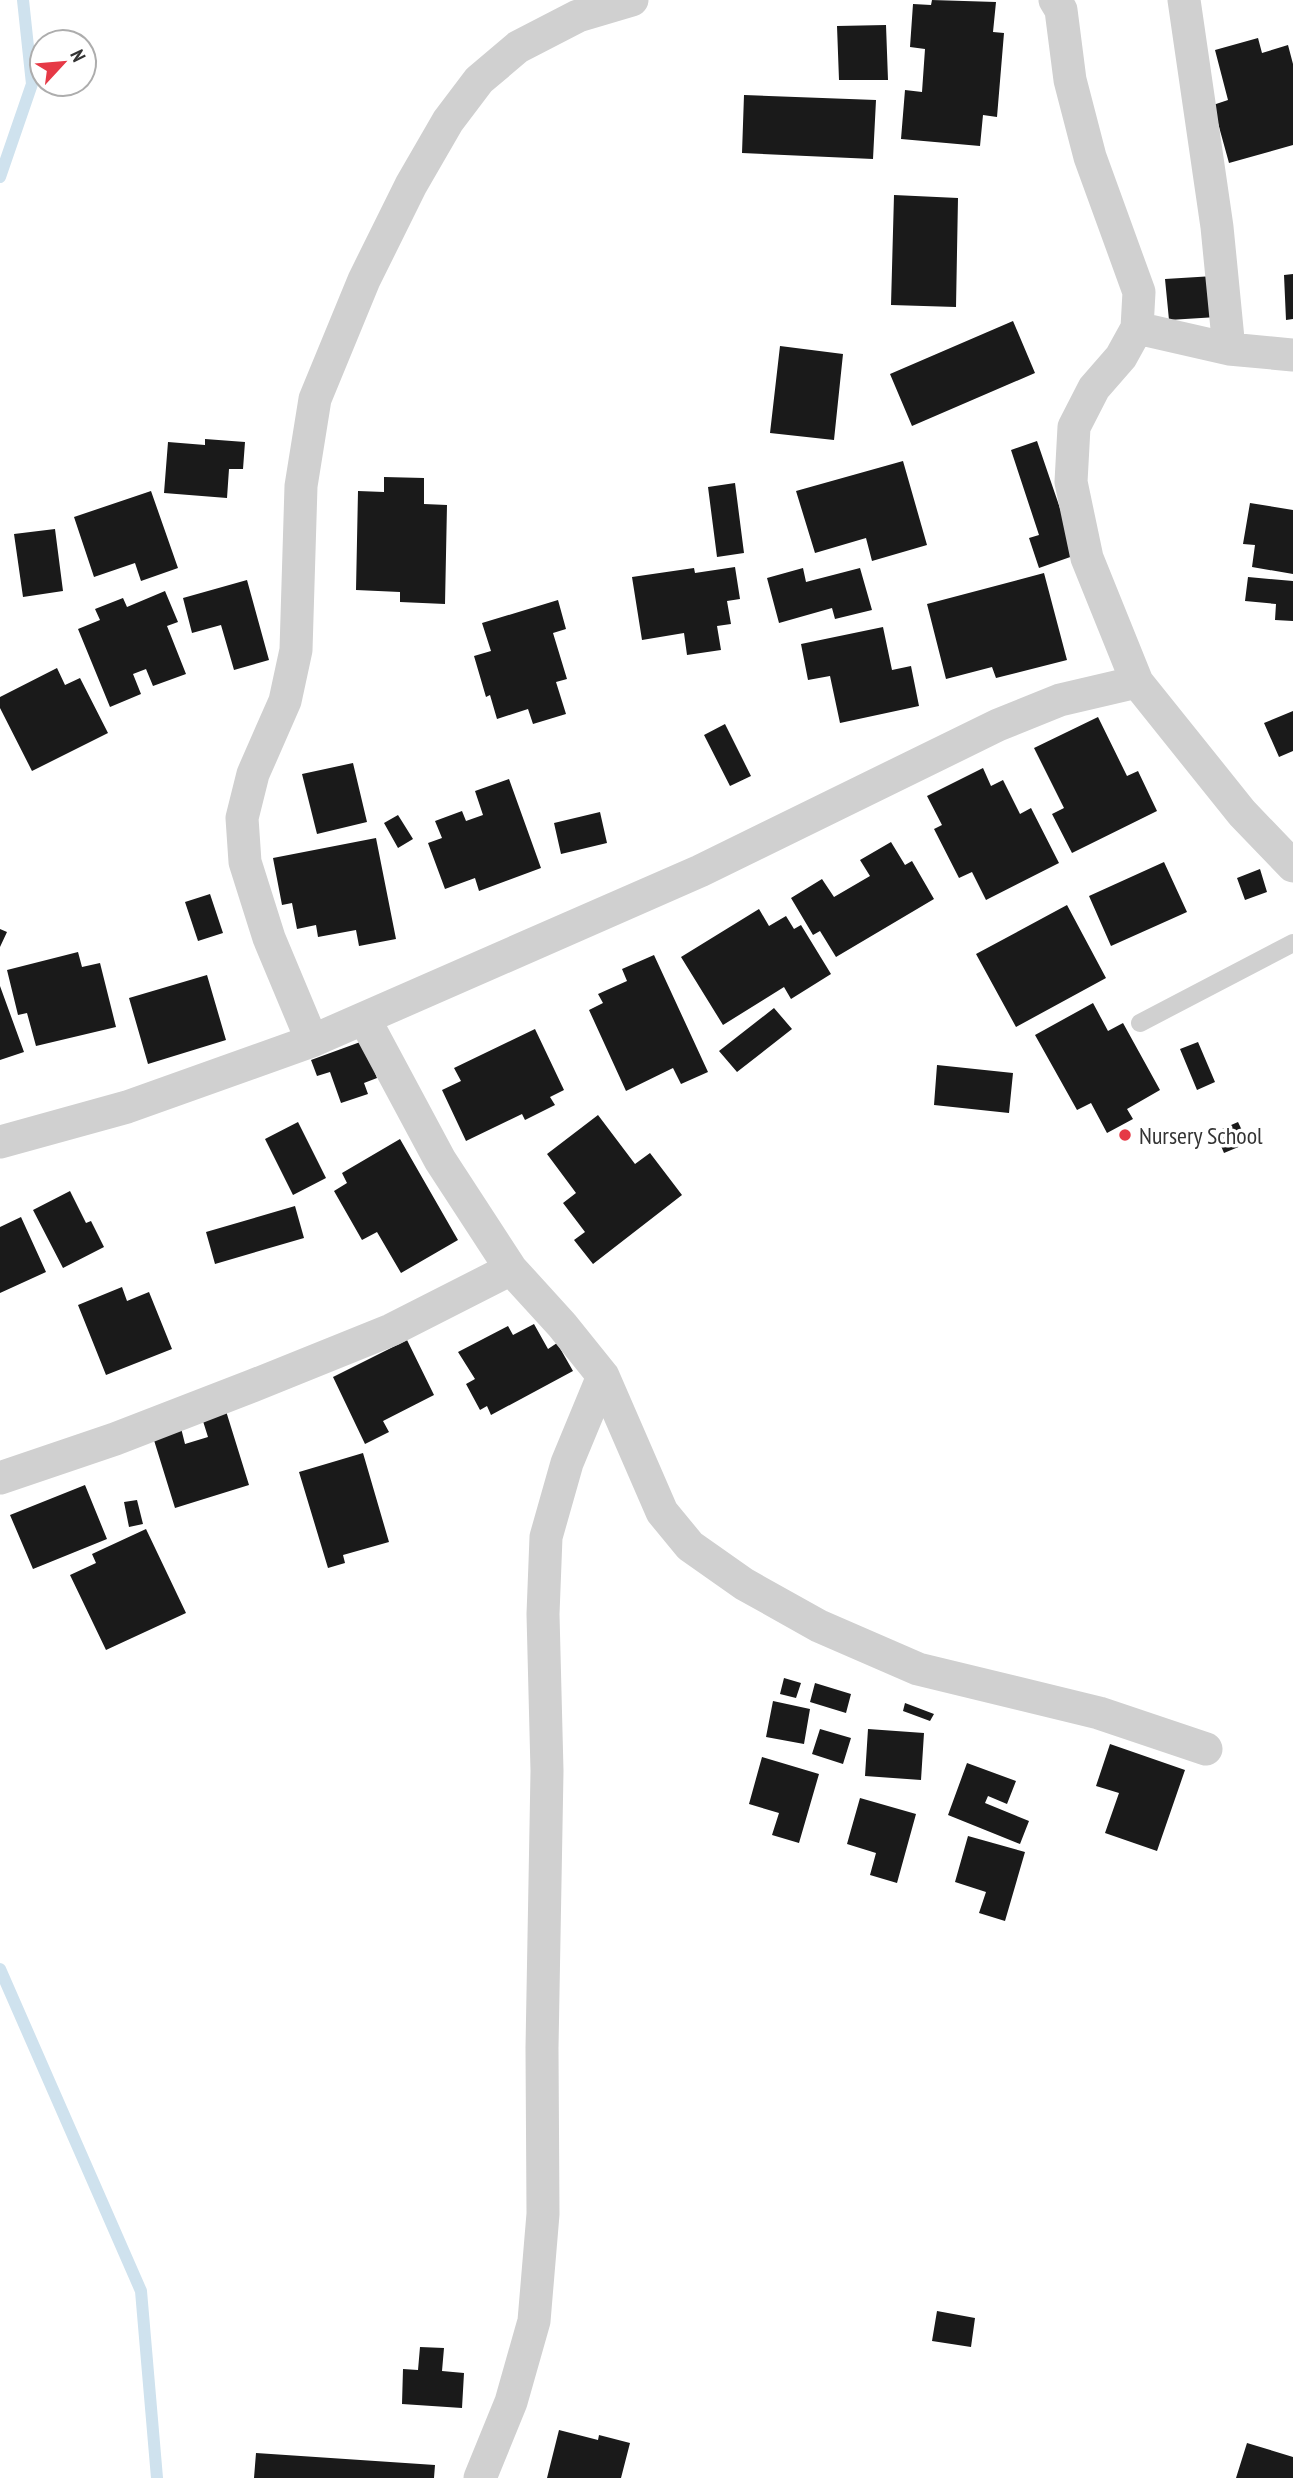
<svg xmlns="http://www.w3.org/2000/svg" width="1293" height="2478" font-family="'PT Sans Narrow',sans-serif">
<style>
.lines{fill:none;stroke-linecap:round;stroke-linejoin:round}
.stream{stroke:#cfe2ee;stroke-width:12}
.building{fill:#1a1a1a}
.lane{stroke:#d0d0d0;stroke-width:18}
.street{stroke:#d0d0d0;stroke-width:33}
.poi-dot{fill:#e63946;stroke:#fff;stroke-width:2.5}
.labels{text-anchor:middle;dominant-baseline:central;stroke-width:7;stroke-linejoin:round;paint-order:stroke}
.poi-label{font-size:24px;fill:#333;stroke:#fff;text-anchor:start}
</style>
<rect width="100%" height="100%" fill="#fff"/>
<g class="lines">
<path class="stream" d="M0,177L32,84L23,0
M0,1969L141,2291L157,2478"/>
</g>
<path class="building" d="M932,0L996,2L993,32L1004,33L997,117L983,115L980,146L901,139L905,90L922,92L925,49L910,47L913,4L931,5Z
M886,25L888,80H839L837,26Z
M1258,38L1262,53L1288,45L1293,64V145L1229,163L1213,105L1228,100L1215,50Z
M744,95L876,100L873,159L742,153Z
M894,195L958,198L956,307L891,305Z
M1293,274V319L1286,320L1284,275Z
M1214,276L1217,317L1169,320L1165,279Z
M1013,321L1035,373L912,426L890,374Z
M780,346L843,354L834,440L770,433Z
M205,439L245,442L243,469H229L227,498L164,493L168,442L205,445Z
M1037,441L1076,555L1039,568L1029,538L1039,535L1011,450Z
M903,461L927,545L872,561L866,538L815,553L796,491Z
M384,477L424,478V504L447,505L445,604L400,602V592L356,590L358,491L384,492Z
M735,483L744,553L717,557L708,487Z
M151,491L178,568L141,581L135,563L94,577L74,517Z
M1250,503L1293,510V574L1252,567L1255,545L1243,544Z
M55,529L63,591L23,597L14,534Z
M735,567L740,599L727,601L731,624L717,626L721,650L687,655L684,633L642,640L632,577L694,568L695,573Z
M803,568L806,582L860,568L872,610L835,619L832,608L779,623L767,578Z
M1044,573L1067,660L996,678L992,667L946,679L927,604Z
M1248,577L1293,581V621L1275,620L1276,604L1245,601Z
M247,580L269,660L234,670L221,625L192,633L183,598Z
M165,591L178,622L167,626L186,674L153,686L146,669L133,674L141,694L110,707L78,629L100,620L95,609L123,598L127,607Z
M558,600L566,629L553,633L567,679L556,682L566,714L533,724L528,709L497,719L490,695L486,697L474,656L491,651L482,623Z
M883,627L892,670L911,666L919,706L840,723L830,676L808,680L801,644Z
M57,668L65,685L80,678L108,733L32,771L0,708V697Z
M1293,711V751L1279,757L1264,723Z
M1098,717L1127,776L1138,771L1157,811L1072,853L1052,814L1064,808L1034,748Z
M725,724L751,776L730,786L704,735Z
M353,763L367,822L317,834L302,774Z
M983,768L991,786L1003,780L1020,814L1031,808L1059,863L986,900L972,872L959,878L934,829L942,825L927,796Z
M509,779L541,868L479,891L475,878L445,889L428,843L442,838L435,821L462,811L466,821L483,815L475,791Z
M600,812L607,843L561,854L554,823Z
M398,815L413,839L398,848L384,823Z
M376,838L396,939L359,946L356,930L318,937L316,925L297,929L292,903L282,905L273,858Z
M891,842L905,865L912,861L934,899L836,957L820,931L813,935L791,898L822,879L834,897L870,876L860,860Z
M1164,862L1187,912L1111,946L1089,896Z
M1260,869L1267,892L1245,900L1237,878Z
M210,894L223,933L198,941L185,902Z
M1067,905L1106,978L1016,1027L976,954Z
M759,909L769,926L786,916L794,929L801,925L831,974L791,999L784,987L723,1025L681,957Z
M0,929L7,932L0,947Z
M78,952L82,967L100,963L116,1027L36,1046L27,1013L18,1015L7,970Z
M654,955L708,1072L681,1084L673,1068L626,1091L589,1010L603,1003L598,994L627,981L622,969Z
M207,975L226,1040L148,1064L129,998Z
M0,986L24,1052L0,1060Z
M1093,1003L1108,1031L1123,1023L1160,1090L1127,1109L1133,1119L1107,1133L1091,1103L1077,1110L1035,1035Z
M774,1008L792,1029L737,1072L719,1051Z
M535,1029L564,1090L550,1097L555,1105L525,1120L522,1114L466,1141L442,1090L461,1081L454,1068Z
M363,1041L377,1078L364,1083L368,1094L341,1103L330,1072L317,1076L311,1060Z
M1198,1042L1215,1082L1197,1090L1180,1049Z
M937,1065L1013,1073L1009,1113L934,1105Z
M598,1115L635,1164L650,1153L682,1195L593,1264L574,1240L585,1232L563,1203L576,1193L547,1154Z
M298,1122L326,1178L293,1195L265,1139Z
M1238,1122L1248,1143L1224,1153L1215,1132Z
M400,1139L458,1240L401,1273L377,1232L362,1240L334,1191L347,1183L342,1173Z
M70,1191L86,1223L91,1221L104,1247L63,1268L33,1210Z
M295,1206L304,1238L215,1264L206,1232Z
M21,1217L46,1272L0,1293V1227Z
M122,1287L127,1301L149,1292L172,1349L106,1375L78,1305Z
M534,1324L548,1349L557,1343L573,1371L491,1415L487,1406L480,1410L466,1384L475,1379L458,1352L508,1326L513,1335Z
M407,1340L434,1395L383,1421L389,1432L365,1444L333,1377Z
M226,1411L249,1485L175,1508L153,1437L181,1428L185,1444L208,1437L202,1418Z
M363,1453L389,1542L343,1555L345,1563L328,1568L299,1472Z
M85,1485L107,1539L33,1569L10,1515Z
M137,1500L143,1524L129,1527L124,1502Z
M146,1529L186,1613L106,1650L70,1575L96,1563L92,1554Z
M784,1678L801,1683L796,1698L780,1694Z
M815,1683L851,1694L846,1713L810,1702Z
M773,1701L810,1709L804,1744L766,1737Z
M905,1703L934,1714L930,1721L903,1711Z
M820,1729L851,1738L843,1764L812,1754Z
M868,1729L924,1733L921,1780L865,1776Z
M1110,1744L1185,1770L1157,1851L1105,1833L1119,1793L1096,1786Z
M762,1757L819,1774L799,1843L772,1835L779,1813L749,1804Z
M967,1763L1016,1781L1007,1804L988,1796L985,1803L1029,1821L1020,1844L948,1815Z
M860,1798L916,1814L897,1883L870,1875L876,1853L847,1844Z
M968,1836L1025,1852L1005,1921L979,1913L986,1892L955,1882Z
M937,2311L975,2318L971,2347L932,2341Z
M420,2347L444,2348L442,2371L464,2373L462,2408L402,2404L403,2369L418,2370Z
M559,2430L598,2440L599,2435L630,2443L621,2478H547Z
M1247,2443L1293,2457V2478H1236Z
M256,2453L435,2465L434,2478H254Z"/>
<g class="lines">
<path class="lane" d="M1140,1023L1293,943"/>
<path class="street" d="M1055,0L1061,10L1070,80L1090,157L1139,292L1137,328L1121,357L1094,388L1074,427L1071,482L1087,558L1137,682L1242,813L1293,866
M1184,0L1217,227L1229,349
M1137,328L1229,349L1293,355
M365,1020L440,1160L511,1269L562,1325L603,1376L662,1512L690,1546L744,1584L819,1626L918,1669L1099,1713L1206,1749
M312,1041L269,938L245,862L242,818L253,774L285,701L296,650L301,486L315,399L364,280L411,185L448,121L479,80L518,47L578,16L632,0
M0,1142L127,1107L312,1041L700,871L998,725L1060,700L1137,682
M0,1478L115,1439L252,1386L391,1330L511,1269
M480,2478L511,2402L534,2321L543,2214L542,2048L547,1771L543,1614L546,1537L567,1463L603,1376"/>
</g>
<circle class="poi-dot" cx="1125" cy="1135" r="7"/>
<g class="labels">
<g class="poi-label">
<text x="1139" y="1135">Nursery School</text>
</g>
</g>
<g transform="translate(63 63) rotate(64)"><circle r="33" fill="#ffffff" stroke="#adadad" stroke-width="2"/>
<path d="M0-5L12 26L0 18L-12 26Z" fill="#e63946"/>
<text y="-10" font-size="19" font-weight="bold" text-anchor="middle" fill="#333333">N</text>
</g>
</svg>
